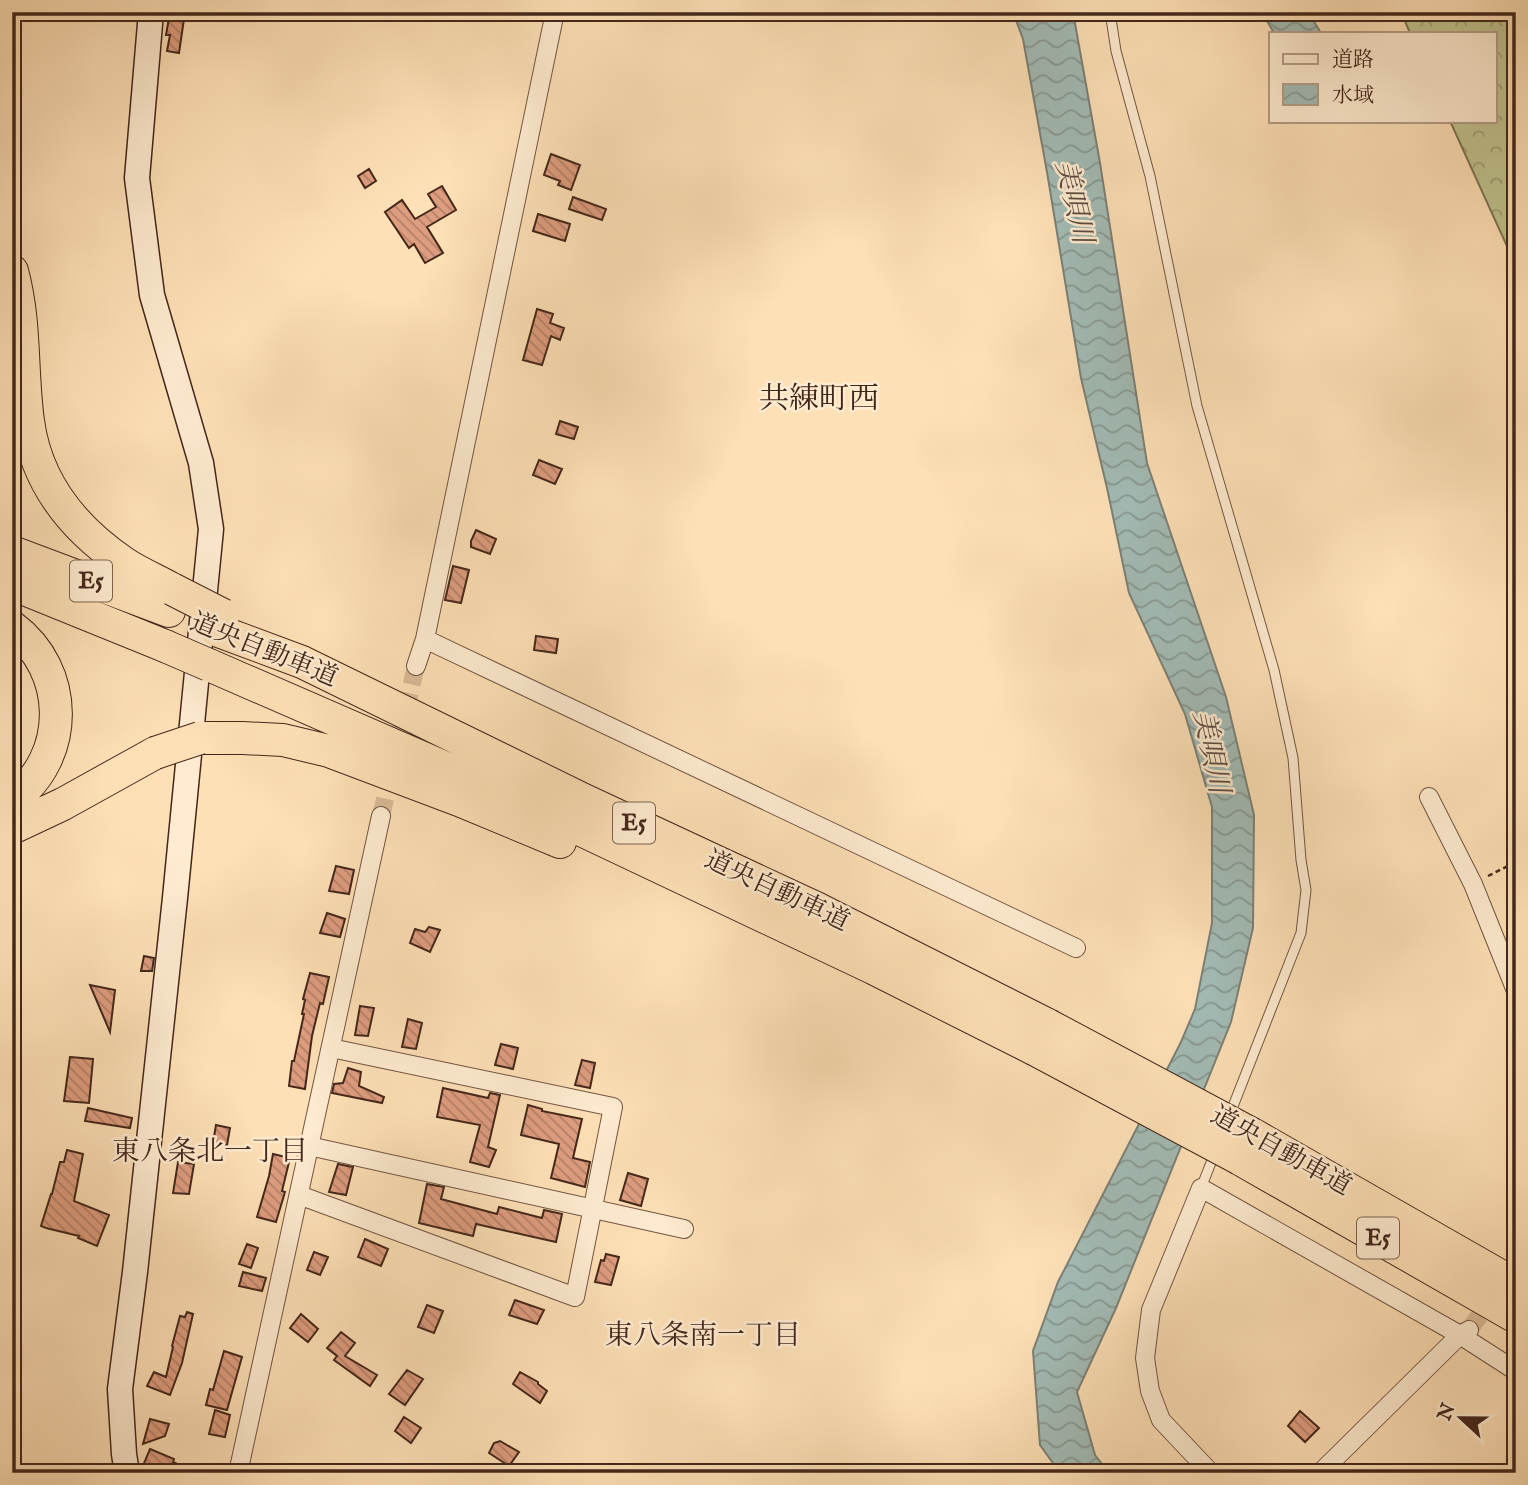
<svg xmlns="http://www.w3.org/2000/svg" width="1528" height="1485" font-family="'IM FELL English','Noto Serif JP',serif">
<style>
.forest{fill:url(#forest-crowns);stroke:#827454;stroke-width:2}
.water{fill:url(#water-waves);stroke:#7c8077;stroke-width:2}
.building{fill:url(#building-back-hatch);stroke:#44271b;stroke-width:2}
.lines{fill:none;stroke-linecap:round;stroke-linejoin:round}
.street-tunnel{stroke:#d9bb97;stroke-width:18;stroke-dasharray:18 9;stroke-linecap:butt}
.lane-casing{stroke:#725542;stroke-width:11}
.street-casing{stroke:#725542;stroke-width:20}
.secondary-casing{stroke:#44271b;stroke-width:27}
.highway-casing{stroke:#44271b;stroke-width:34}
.path{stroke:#44271b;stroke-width:2.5;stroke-dasharray:5 3.5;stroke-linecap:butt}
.lane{stroke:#feebd0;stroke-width:9}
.street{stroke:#feebd0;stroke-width:18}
.secondary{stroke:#feebd0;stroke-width:24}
.highway{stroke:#fee0b6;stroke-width:32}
.highway-bridge-casing{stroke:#44271b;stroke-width:34;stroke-linecap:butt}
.highway-bridge{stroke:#fee0b6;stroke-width:32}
.labels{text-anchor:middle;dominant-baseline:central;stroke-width:5;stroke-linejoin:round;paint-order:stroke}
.shield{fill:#feebd0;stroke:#7c6251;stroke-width:2}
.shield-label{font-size:24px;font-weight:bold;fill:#44271b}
.street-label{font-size:26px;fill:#44271b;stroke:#feebd0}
.water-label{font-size:28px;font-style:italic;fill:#5c4c42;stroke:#feebd0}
.neighbourhood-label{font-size:28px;fill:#44271b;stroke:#feebd0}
.quarter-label{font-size:30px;fill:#44271b;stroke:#feebd0}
</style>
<defs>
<pattern id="forest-crowns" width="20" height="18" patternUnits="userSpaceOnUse" patternTransform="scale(1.75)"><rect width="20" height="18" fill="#c0c28e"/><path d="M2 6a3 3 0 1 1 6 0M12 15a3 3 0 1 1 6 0" fill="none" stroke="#9e9e73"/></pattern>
<pattern id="water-waves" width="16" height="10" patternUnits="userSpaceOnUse" patternTransform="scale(1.75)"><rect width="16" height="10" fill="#a2bbb5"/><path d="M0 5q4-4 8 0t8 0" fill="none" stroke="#869892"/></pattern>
<pattern id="building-back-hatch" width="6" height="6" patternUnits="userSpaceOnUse" patternTransform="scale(1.75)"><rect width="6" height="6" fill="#de9d7f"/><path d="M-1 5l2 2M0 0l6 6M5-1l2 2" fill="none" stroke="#b68067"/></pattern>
</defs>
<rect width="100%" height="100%" fill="#fee0b6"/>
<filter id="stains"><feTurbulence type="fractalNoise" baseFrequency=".00286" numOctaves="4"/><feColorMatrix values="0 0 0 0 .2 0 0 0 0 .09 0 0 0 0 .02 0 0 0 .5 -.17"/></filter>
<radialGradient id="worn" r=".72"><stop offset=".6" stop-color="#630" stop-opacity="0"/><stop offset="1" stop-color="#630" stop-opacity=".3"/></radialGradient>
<path class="forest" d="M1401,12H1500L1516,35V266L1450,121H1495V33H1410Z"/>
<path class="water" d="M1013,12H1073L1100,163L1147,463L1226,697L1254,815L1253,928L1231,1022L1116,1308L1077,1392L1095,1455L1109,1473H1060L1040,1445L1033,1351L1058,1282L1181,1042L1195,1009L1212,923V807L1185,714L1129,593L1107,488L1081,378L1047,172L1023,39Z
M1262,12H1308L1321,33H1274Z"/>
<path class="building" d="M170,12H185L179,53L167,51L170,35H166Z
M551,154L580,165L571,190L558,185L560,181L544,175Z
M369,169L376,181L365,188L358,176Z
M442,186L456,210L427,227L443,253L425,263L414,244L409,248L385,212L402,200L415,219L436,207L428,194Z
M573,197L606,209L602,220L569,209Z
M538,214L570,224L565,241L533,231Z
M537,309L553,314L550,323L564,328L560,340L551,336L542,365L523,360Z
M560,421L578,427L574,439L556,434Z
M539,460L562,469L555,484L533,475Z
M476,530L496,539L490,554L471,547V541Z
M453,566L469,570L461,603L445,600Z
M536,636L558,639L556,653L534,650Z
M336,866L354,870L349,894L329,891Z
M327,913L345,919L340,937L320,933Z
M429,927L440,930L430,952L410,943L415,929L425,932Z
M144,956L154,958L152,971H141Z
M310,973L329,977L323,1004L320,1003L312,1036L305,1089L289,1086L292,1061H294L304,1014H302L305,1000L303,999Z
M90,985L115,990L110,1032Z
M360,1006L374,1008L368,1036L355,1035Z
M408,1019L422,1023L416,1049L402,1047Z
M501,1044L518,1048L513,1069L495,1065Z
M70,1057L93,1059L89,1103L64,1101Z
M582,1060L595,1063L590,1088L575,1085Z
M348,1068L361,1072L359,1086L384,1097L382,1103L332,1093L334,1084L343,1083Z
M443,1088L488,1098L490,1093L500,1095L488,1147L496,1150L489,1167L470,1162L480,1125L437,1117Z
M528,1105L542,1109V1111L582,1119L573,1158L590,1162L585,1187L551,1178L559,1144L521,1135Z
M88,1108L132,1118L130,1128L85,1121Z
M216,1125L230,1128L227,1145L213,1143Z
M67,1150L83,1154L74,1201L109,1215L97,1246L78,1238L79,1236L46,1228L41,1226L51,1194H52L60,1162H64Z
M273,1154L290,1158L282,1191L285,1192L276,1222L257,1217L269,1176Z
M178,1162L194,1164L189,1194L173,1193Z
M338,1164L353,1167L346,1195L329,1192Z
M628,1173L648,1179L641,1206L620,1200Z
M427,1184L444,1187L441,1199L497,1214L499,1207L542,1218L544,1210L562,1214L556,1242L476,1224L473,1236L419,1223Z
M365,1239L388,1249L381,1266L358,1257Z
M247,1244L258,1248L251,1268L239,1264Z
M314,1252L328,1257L320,1275L307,1270Z
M606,1254L619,1257L611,1285L595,1282L601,1260L604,1261Z
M243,1272L266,1278L262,1291L239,1286Z
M515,1300L544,1310L537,1324L509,1315Z
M427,1305L443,1311L434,1333L418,1327Z
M187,1312L193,1314L182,1363L170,1395L147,1386L154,1372L166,1377L173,1347L172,1346L180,1316L185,1317Z
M301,1314L318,1329L308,1342L290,1328Z
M341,1332L355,1343L345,1356L377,1375L370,1386L334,1360L337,1356L327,1348Z
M224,1351L242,1357L227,1410L206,1405L210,1389L213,1390Z
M407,1370L423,1379L405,1405L389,1394Z
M520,1372L538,1382V1384L547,1391L540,1403L513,1384Z
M215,1410L230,1415L225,1437L209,1434Z
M1300,1411L1319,1428L1305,1442L1288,1426Z
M404,1417L421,1428L411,1443L395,1431Z
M150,1419L169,1424L165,1436L143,1444Z
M500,1441L519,1452L509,1466L489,1453L494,1443Z
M150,1449L174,1459L173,1462L197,1473H153V1471L142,1468Z"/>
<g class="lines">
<path class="street-tunnel" d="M381,816L416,666
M1469,1330L1516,1266"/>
<defs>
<path id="lane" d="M1110,12L1116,51L1150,176L1197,406L1274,670L1293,758L1301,860L1306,890L1301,933L1230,1114
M1201,1188L1216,1150"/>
<path id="street" d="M425,639L1076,948
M416,666L425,639L555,12
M1429,797L1473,884L1516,991
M309,1146L684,1229
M299,1195L575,1297L613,1107L331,1048
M238,1473L381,816
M1211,1473L1161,1420L1150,1391L1145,1358L1151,1310L1201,1188L1460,1335L1516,1371
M1320,1473L1460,1335L1469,1330"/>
<path id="secondary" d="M127,1473L124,1454L120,1389L135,1272L175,898L211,529L201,463L152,295L137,178L151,12"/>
<path id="highway" d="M12,271C26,323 21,370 28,421C36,483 74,529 124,563C139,573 156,580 172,589
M12,552L169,611
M12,584L165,646
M12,627C70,670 71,757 12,800
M216,630L302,662L582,799L818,909L1048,1025
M209,665L501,792L873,968L1034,1049
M200,738H243L283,740L329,751L459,800L560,842
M12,828L63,804L155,753
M1252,1134L1516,1285
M1240,1159L1516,1317"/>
</defs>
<use href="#lane" class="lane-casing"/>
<use href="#street" class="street-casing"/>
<use href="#secondary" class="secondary-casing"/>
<use href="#highway" class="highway-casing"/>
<path class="path" d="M1488,876L1516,862"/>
<use href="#lane" class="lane"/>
<use href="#street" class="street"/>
<use href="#secondary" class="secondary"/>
<use href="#highway" class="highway"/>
<defs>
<path id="highway-bridge" d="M172,589L223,615
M165,646L209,665
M155,753L200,738
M1048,1025L1252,1134
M1034,1049L1240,1159"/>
</defs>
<use href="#highway-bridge" class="highway-bridge-casing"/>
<use href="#highway-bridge" class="highway-bridge"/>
</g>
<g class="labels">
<g class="shield">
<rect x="70" y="560.5" width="42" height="41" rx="5"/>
<rect x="613" y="802.5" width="42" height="41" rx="5"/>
<rect x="1357" y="1217.5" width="42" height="41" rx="5"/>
</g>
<g class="shield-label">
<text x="91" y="581">E5</text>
<text x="634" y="823">E5</text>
<text x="1378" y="1238">E5</text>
</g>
<g class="street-label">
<text transform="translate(264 650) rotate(22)">道央自動車道</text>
<text transform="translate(777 891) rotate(25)">道央自動車道</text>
<text transform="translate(1281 1151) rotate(29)">道央自動車道</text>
</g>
<g class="water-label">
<text transform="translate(1073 202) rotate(77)">美唄川</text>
<text transform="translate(1210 752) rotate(78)">美唄川</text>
</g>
<g class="neighbourhood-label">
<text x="210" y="1152">東八条北一丁目</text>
<text x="703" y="1336">東八条南一丁目</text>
</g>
<g class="quarter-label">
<text x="819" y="400">共練町西</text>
</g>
</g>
<rect width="1528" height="1485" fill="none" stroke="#fee0b6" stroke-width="42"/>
<rect x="14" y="14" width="1500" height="1457" fill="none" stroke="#44271b" stroke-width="3.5"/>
<rect x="21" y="21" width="1486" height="1443" fill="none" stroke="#44271b" stroke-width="2"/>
<rect x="1269" y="32" width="228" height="91" fill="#feebd0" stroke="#b49d88" stroke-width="2"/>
<rect x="1283" y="54" width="35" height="10" fill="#feebd0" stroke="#b49d88" stroke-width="2"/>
<text x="1332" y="66" font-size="21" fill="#44271b">道路</text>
<rect x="1283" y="84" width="35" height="21" fill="url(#water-waves)" stroke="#b49d88" stroke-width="2"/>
<text x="1332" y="102" font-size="21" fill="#44271b">水域</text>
<g transform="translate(1461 1418) rotate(292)" stroke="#feebd0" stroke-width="5" paint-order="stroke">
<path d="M0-5L12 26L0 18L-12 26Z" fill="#44271b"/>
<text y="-10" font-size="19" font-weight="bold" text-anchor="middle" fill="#44271b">N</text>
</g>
<rect width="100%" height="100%" filter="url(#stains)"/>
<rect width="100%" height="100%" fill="url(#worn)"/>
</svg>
